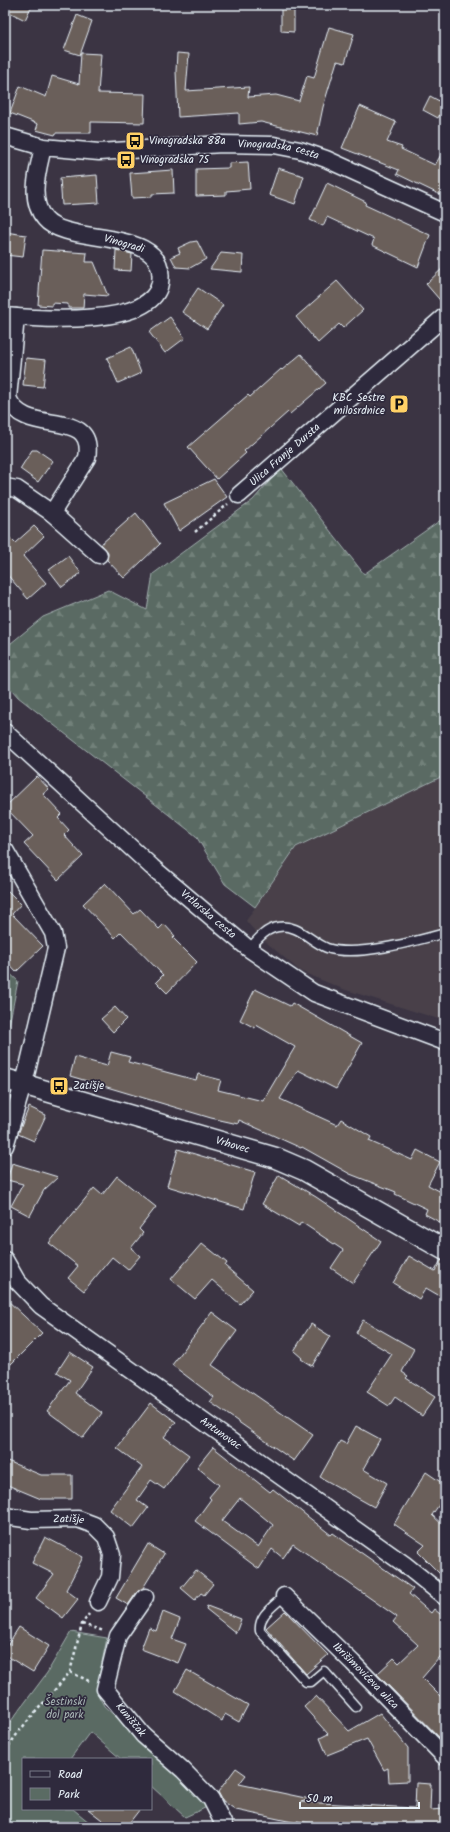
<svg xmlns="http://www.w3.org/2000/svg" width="450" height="1832" font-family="Kalam,sans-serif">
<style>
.built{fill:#49414a}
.grass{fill:url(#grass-tufts);stroke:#a1aeae}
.forest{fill:url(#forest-firs);stroke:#a1aeae}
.green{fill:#5a6b63;stroke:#a1aeae}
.building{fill:#6b5e5a;stroke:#e8f1f8;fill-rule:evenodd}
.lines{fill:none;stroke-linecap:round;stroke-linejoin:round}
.service-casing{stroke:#e8f1f8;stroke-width:11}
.minor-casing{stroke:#e8f1f8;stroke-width:19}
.tertiary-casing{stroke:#e8f1f8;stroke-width:23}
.path{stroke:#e8f1f8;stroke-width:2.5;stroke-dasharray:3 3;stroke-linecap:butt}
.service{stroke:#2f2a3d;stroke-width:8}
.minor{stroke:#2f2a3d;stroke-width:16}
.tertiary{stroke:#2f2a3d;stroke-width:20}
.labels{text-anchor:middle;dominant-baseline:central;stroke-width:3.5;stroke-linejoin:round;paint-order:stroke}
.poi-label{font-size:11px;fill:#e8f1f8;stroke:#2f2a3d;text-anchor:start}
.street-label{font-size:11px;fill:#e8f1f8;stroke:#2f2a3d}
.park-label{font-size:11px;fill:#a8b5b5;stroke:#2f2a3d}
</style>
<defs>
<pattern id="grass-tufts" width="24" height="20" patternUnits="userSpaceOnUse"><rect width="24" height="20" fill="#5a6b63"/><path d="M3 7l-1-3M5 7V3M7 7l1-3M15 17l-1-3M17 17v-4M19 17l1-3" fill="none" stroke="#72817a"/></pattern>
<pattern id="forest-firs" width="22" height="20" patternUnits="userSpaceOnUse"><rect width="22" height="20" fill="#5a6b63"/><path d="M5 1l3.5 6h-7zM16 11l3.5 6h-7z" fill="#72817a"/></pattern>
</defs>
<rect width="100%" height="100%" fill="#3b3443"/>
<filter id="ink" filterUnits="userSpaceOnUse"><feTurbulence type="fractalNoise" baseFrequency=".025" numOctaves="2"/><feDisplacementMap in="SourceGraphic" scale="8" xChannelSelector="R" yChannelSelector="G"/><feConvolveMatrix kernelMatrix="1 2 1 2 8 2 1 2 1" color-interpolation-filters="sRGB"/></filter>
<g filter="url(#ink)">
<path class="built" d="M445,775V1021L343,989L300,971L260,937L246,921L296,847Z"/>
<path class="grass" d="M5,969L18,981L5,1045Z"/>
<path class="forest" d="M281,468L364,574L445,517V775L296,847L255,907L225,884L196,836L18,697L5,682V648L43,617L108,590L147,610L153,574L253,500Z"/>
<path class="green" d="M71,1632L107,1638L96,1691L104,1706L169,1765L207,1807L185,1817L151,1786V1759H121L90,1732L70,1759H23V1809H73L95,1827H5V1729L47,1673Z"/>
<path class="building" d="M5,5H32L25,20L5,10Z
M281,5H294V32L281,31Z
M77,15L92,21L80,55L64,50Z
M329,27L354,34L345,63L337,61L323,107L317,136L261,122L239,124V113L178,117L176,71L177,53L189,54L186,91L249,87L248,97L276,95L299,101L307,76L314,78Z
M81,53L101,54L98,93L145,94L144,123L91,122V133H56L55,135L36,130L38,124L10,113L20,86L46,97L52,76L79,84Z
M430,96L445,104L438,118L423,110Z
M360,106L396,122L387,142L402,147L401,149L435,165L445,148V197L397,174L399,170L342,148Z
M248,162L250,189L226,191V195L196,196V169L229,168V163Z
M278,168L304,176L295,204L269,195Z
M173,170L174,193L152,194V197L132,198L130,173Z
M97,175L99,203L62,205L60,178Z
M327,183L366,202L365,205L430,235L418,267L372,245L374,239L327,217L323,226L310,220Z
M5,232L26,235L23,257L5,255Z
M197,241L206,259L190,268L176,267L171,257L180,253L178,248L191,242Z
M42,250L87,253L86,262H94L108,296L84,294L83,308H68V304L52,303V306L38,305Z
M116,250L132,254L131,271L115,270Z
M221,253L243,255L242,272L210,269Z
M445,266V306L426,284Z
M337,281L363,310L343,328L339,324L318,343L296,317Z
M198,288L223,305L207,329L182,312Z
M170,317L185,338L165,353L149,332Z
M131,347L141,373L118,383L107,358Z
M301,354L326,383L290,414L288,412L244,451L246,453L217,479L188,447L248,395L250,397L281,369L282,370Z
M26,358L46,360L43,387L23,385Z
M32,450H37L53,461L38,482L20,469Z
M214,479L227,497L179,531L164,503Z
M136,513L160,544L124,578L107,560L108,552L101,544Z
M34,526L44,536L23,556L46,583L28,599L5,572V533L15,543Z
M68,556L81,573L62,587L49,570Z
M37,776L49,789L43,794L62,814L58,818L69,830L64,835L83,856L58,880L24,844L33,836L5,807Z
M105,883L134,914L140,909L159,929L164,924L175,936L173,938L197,962L167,993L156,982L163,975L121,932L115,938L83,904Z
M5,888L21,904L12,914L43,946L16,972L5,960Z
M255,989L290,1006L292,1003L362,1043L336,1089L298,1070L280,1099L337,1125L341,1119L371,1137L369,1141L412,1160L417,1150L440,1162L428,1185L445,1194V1225L425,1214L427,1209L395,1194L396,1192L350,1174L302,1147L301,1148L239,1120L238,1124L211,1118L70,1076L75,1057L107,1066L111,1052L130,1057L128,1062L196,1080L198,1074L221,1080L218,1090L263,1101L295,1047L256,1025L255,1028L240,1020Z
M115,1007L126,1019L113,1032L101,1019Z
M29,1107L46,1115L34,1141L18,1134Z
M178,1149L255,1172L244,1209L167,1186Z
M12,1163L58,1177L44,1190L30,1216L11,1206L23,1184L7,1180Z
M279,1175L316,1197L381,1241L353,1283L331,1268L343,1250L301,1222L299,1226L262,1204Z
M117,1176L156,1207L139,1229L143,1233L131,1248L140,1256L128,1270L112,1257L84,1291L68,1278L78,1266L49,1243L94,1188L102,1195Z
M202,1243L227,1263L225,1266L253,1290L240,1304L212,1280L195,1299L171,1279Z
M409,1256L435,1271L441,1260L445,1261V1299L426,1288L419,1299L393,1283Z
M5,1298L42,1333L5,1370Z
M212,1312L237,1331L212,1365L313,1435L294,1461L210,1402L214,1397L172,1365Z
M363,1320L414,1349L402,1372L408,1376L406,1378L435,1397L422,1416L395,1397L389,1406L367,1392L392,1354L356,1333Z
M311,1324L330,1336L312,1366L301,1359L302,1358L294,1351Z
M70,1352L93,1367L75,1393L102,1413L83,1438L47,1411L70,1380L57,1372Z
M151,1403L176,1422L164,1437L189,1455L164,1489L151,1480L137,1500L148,1508L133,1528L110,1510L142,1467L117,1448Z
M356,1426L380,1439L363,1469L387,1483L374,1507L320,1477L340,1441L346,1444Z
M213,1447L270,1492L273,1489L331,1535L333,1533L413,1589L409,1594L431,1613L434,1609L445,1618V1651L422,1678L445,1701V1743L377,1674L394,1658L399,1663L418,1645L393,1622L397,1617L293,1544L283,1558L272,1549L259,1569L195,1521L211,1499L209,1497L219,1485L197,1467ZM240,1498L273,1525L258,1547L222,1521Z
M5,1460L41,1475H72V1499H41L5,1484Z
M426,1472L445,1485V1496L432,1515L445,1527V1579L418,1552L425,1545L394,1524Z
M45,1537L83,1557L66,1590L78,1599L63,1618L36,1598L54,1574L32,1563Z
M148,1544L164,1554L143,1588L137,1592L128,1605L116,1598Z
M196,1570L213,1584L204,1595L201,1593L195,1600L181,1588Z
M207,1606L241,1619L236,1633L206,1609Z
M285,1611L328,1655L306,1674L266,1628Z
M163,1612L180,1619L172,1639L186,1644L178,1663L141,1649L149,1628L156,1631Z
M19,1627L49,1646L33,1672L5,1655V1649Z
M187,1670L248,1705L239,1722L225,1714L222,1721L175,1691Z
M316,1696L349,1731L380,1713L408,1748V1781L389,1782L388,1768L384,1770L367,1739L327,1755L320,1738L328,1734L304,1707Z
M236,1768L246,1775L239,1784L310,1799L301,1802L415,1808L416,1783L431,1784L430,1810L445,1809V1827H335L297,1821V1823L236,1810L223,1801L218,1792Z
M88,1809H140L126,1827H111Z"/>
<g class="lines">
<defs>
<path id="service" d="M249,949C257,940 265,929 278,927C297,923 311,942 327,948C356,958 416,941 445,933
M284,1596C274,1606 258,1615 260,1631L306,1682H311L324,1671L356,1707"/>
<g id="minor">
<path id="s1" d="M5,136L43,147L99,152L222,144L274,145L300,150L326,159L445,213"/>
<path d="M5,316C38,319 153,328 160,283C169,225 68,247 45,219C28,200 38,170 43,147"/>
<path d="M16,317L8,398C24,439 96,405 87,458L52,513"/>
<path d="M5,487L17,489L52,513L99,555"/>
<path id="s2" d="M239,495L445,316"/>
<path id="s3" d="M5,732L152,867L249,949L314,993L445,1042"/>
<path d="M5,850L53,933L56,948L27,1071L5,1146"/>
<path id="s4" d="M5,1260L17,1281L41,1306L404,1564L445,1597"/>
<path id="s5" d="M5,1516L31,1520L78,1519L94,1525L106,1537L112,1555L110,1577L98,1602"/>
<path id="s6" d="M284,1596L353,1663L445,1757"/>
<path id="s7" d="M145,1597L118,1636L105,1689L143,1735L183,1770L211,1799L224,1825"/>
</g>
<g id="tertiary">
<path id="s8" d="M5,1079L276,1158L304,1170L445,1250"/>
</g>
</defs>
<use href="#service" class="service-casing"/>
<use href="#minor" class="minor-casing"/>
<use href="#tertiary" class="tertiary-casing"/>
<path class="path" d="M195,532L228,504
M82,1624L104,1631
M70,1672L91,1682
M5,1751L20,1730L70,1672L82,1624L89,1614"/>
<use href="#service" class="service"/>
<use href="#minor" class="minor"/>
<use href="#tertiary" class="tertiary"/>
</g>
</g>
<defs>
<symbol id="bus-square" viewBox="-11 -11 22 22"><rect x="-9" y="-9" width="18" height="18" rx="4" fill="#ffd166" stroke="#2f2a3d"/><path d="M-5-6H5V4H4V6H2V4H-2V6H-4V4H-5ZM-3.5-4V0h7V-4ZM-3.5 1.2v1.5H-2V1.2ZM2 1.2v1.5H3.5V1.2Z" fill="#111"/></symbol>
<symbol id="parking-square" viewBox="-11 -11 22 22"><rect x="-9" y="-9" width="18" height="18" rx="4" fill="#ffd166" stroke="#2f2a3d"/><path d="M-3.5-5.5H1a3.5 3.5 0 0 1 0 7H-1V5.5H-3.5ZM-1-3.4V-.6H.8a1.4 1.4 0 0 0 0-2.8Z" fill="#111"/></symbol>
</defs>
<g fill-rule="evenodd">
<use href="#bus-square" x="124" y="130" width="22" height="22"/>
<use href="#bus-square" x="115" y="149" width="22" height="22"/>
<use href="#parking-square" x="388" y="393" width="22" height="22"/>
<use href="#bus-square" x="48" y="1075" width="22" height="22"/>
</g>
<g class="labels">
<g class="poi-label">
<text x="149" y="141">Vinogradska 88a</text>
<text x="140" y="160">Vinogradska 75</text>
<text x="385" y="398" text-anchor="end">KBC Sestre<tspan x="385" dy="13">milosrdnice</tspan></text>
<text x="73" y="1086">Zatišje</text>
</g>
<g class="street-label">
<text stroke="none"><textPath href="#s1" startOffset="276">Vinogradska cesta</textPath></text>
<text transform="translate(124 244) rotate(16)">Vinogradi</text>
<text stroke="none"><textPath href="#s2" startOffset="61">Ulica Franje Dursta</textPath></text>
<text stroke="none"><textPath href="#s3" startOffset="273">Vrtlarska cesta</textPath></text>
<text stroke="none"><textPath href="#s8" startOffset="237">Vrhovec</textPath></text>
<text stroke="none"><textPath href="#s4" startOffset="279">Antunovac</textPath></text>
<text stroke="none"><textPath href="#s5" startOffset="64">Zatišje</textPath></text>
<text stroke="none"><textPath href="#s6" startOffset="114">Ibrišimovićeva ulica</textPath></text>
<text stroke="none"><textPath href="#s7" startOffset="142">Kuniščak</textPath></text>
</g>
<g class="park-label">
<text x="65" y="1702">Šestinski<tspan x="65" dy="13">dol park</tspan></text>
</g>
</g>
<rect width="450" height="1832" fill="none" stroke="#2f2a3d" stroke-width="20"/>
<rect x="10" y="10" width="430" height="1812" fill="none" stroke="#e8f1f8" stroke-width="1.5" filter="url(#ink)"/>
<rect x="22" y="1758" width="130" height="52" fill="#2f2a3d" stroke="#797a88"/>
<rect x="30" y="1771" width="20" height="6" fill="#2f2a3d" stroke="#797a88"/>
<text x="58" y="1778" font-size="12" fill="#e8f1f8">Road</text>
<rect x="30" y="1788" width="20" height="12" fill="#5a6b63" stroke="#797a88"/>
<text x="58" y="1798" font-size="12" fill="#e8f1f8">Park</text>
<path d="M300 1802v6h119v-6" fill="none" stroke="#e8f1f8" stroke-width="2"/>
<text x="306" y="1802" font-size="12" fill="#e8f1f8" stroke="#2f2a3d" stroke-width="3" paint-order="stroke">50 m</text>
</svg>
